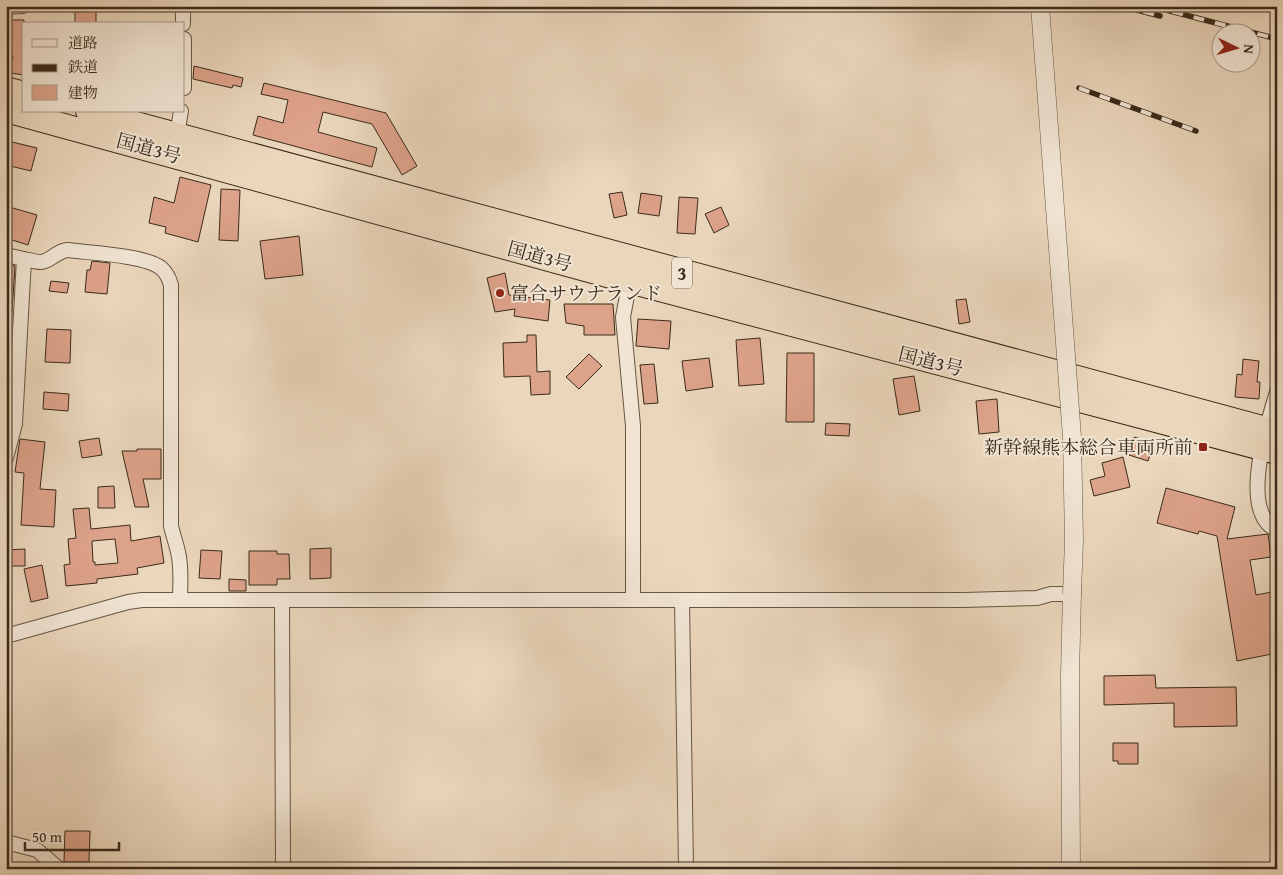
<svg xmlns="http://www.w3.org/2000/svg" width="1283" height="875" font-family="'Gentium Book Plus','Noto Serif JP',serif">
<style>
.building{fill:#dda28a;stroke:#3a2b1a;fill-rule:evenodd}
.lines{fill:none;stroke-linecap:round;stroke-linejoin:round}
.minor-casing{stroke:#665642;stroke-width:16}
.tertiary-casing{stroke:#665642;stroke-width:19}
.trunk-casing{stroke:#3a2b1a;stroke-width:26}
.minor{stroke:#f1e4d3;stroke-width:14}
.tertiary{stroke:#f1e4d3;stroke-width:18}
.trunk{stroke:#ead6bb;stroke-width:24}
.rail-casing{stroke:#3a2b1a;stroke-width:5.5}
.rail{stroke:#f1e4d3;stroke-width:4;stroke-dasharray:11;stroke-linecap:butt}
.tertiary-bridge-casing{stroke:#665642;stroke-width:19;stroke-linecap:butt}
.tertiary-bridge{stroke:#f1e4d3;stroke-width:18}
.poi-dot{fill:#8f2418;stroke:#f1e4d3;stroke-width:2}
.labels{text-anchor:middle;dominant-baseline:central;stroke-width:4;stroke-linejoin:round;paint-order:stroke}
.shield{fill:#f1e4d3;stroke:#716252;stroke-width:1}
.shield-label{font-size:18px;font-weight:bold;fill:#3a2b1a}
.street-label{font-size:19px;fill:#3a2b1a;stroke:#f1e4d3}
.poi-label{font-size:19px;fill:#3a2b1a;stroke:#f1e4d3;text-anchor:start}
</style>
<rect width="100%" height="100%" fill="#ead6bb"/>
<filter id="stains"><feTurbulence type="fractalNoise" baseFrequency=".004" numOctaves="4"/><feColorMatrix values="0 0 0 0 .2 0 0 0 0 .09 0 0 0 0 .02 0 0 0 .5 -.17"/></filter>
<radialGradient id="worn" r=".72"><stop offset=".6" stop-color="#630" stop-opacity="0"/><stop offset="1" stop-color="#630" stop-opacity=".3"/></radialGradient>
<path class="building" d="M96,11V24H75V12Z
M6,20H24V75L10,73L13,56H6Z
M194,66L243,78L241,87L233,85L232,88L193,79Z
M264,83L386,113L417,166L402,175L372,124L323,112L318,132L377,148L372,167L253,135L258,116L283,123L288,100L261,94Z
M12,142L37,148L31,171L6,165Z
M180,177L211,185L198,242L165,233L166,227L149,223L154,197L174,203Z
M221,189L240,190L238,241L219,240Z
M622,192L627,215L614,218L609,194Z
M641,193L662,196L659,216L638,213Z
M679,197L698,198L695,234L677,233Z
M6,206L37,215L28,245L6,238Z
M721,207L729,225L714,233L705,214Z
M299,236L303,275L265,279L260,241Z
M92,261L110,263L107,294L85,292L87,270H90Z
M6,264L15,266L12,312L6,311Z
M505,273L509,295L550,300L548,321L514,316L515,309L495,312L487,278Z
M51,281L69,283L67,293L49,291Z
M966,299L970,322L959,324L956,300Z
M564,304H613L615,335H584V326L566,323Z
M638,319L671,321L669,349L636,346Z
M47,329L71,330L70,363L45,362Z
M527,335H536L537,372L550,371V394L531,395L530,376L504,377L503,343L527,342Z
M760,338L764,384L739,386L736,340Z
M787,353H814V422H786Z
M589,354L602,366L579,389L566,377Z
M709,358L713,387L686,391L682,361Z
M1243,359L1259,361L1257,382H1260L1259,399L1235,397L1237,374L1242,375Z
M654,364L658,403L644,404L640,365Z
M914,376L920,411L899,415L893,379Z
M44,392L69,394L68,411L43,409Z
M997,399L999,432L979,434L976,401Z
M826,423L850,424L849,436L825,435Z
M1134,437L1154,443L1148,461L1129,455Z
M99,438L102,455L82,458L79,441Z
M20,439L45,442L40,489L56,490L54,527L21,525L24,473L15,472Z
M137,449H161V479H143L149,507H135L122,451H137Z
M1123,457L1130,487L1094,496L1090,480L1105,476L1102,463Z
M114,486L115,508H98V487Z
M1166,488L1235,507L1227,539L1268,534L1271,557L1250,560L1256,595L1277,591V653L1237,661L1217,536L1199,531L1198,534L1157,523Z
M89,508L91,529L130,525L131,541L160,536L164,563L137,568L138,574L97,579V583L66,586L64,565L70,564L68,539L76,538L73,509ZM115,539L118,563L95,565V562H93L92,541Z
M331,548V578L310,579V549Z
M25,549V566H6V550Z
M201,550L222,551L220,579L199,578Z
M249,551H277V554H289L290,579H277V585H249Z
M42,565L48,598L31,602L24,569Z
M229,579L246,580V591H229Z
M1155,675L1156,688L1236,687L1237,726L1174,727V703L1104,705V676Z
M1113,743H1138V764H1118V761H1113Z
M65,831H90L89,862H64Z"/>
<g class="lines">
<defs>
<path id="minor" d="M6,7L23,6
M183,24V6
M184,39V88
M176,140L181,111
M6,255L24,259L15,424L6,458
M24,259C29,260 36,262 41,262C51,261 55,252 67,250C90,253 145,255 161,268C167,273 169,278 171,285V526C173,535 176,543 178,552C182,568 180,585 180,600
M631,274L623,317L633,426V600
M1277,392C1268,422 1238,513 1277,530
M682,600L686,869
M282,601L283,869
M6,636L128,602L142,600H964L1037,598L1051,594H1072
M6,842L37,850L59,869"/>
<path id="tertiary" d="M1071,869L1070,675L1072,594"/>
<path id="trunk" d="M6,89L24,94
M6,110L629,281L1277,452
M88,111L1277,432"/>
</defs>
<use href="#minor" class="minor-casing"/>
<use href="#tertiary" class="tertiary-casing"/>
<use href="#trunk" class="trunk-casing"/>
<use href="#minor" class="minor"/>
<use href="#tertiary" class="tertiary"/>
<use href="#trunk" class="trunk"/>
<defs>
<path id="rail" d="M1122,6L1160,16
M1151,6L1277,39
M1079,88L1196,131"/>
</defs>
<use href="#rail" class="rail-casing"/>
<use href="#rail" class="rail"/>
<defs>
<path id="tertiary-bridge" d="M1040,6L1072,437L1074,540L1072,594"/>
</defs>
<use href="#tertiary-bridge" class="tertiary-bridge-casing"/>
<use href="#tertiary-bridge" class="tertiary-bridge"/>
</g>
<g class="poi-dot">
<circle cx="500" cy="293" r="5"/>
<rect x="1198" y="442" width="10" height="10" rx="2.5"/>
</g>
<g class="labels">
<rect class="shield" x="672" y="257.5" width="20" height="31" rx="4"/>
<g class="shield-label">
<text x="682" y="273">3</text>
</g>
<g class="street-label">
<text transform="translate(149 148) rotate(15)">国道3号</text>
<text transform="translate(540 256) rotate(15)">国道3号</text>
<text transform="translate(931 361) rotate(14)">国道3号</text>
</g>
<g class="poi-label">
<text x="510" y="293">富合サウナランド</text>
<text x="1193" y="447" text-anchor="end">新幹線熊本総合車両所前</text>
</g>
</g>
<rect width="1283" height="875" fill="none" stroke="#ead6bb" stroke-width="25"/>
<rect x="8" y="8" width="1268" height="860" fill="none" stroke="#3a2b1a" stroke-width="2.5"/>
<rect x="12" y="12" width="1258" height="850" fill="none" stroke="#3a2b1a"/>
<rect x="22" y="22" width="162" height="90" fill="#f1e4d3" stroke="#a89a89"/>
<rect x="32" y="39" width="25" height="8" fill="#f1e4d3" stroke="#a89a89"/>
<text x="68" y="48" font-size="15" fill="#3a2b1a">道路</text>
<rect x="32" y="64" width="25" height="8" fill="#3a2b1a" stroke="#a89a89"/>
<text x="68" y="72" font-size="15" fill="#3a2b1a">鉄道</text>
<rect x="32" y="85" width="25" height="15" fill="#dda28a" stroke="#a89a89"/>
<text x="68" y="98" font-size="15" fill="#3a2b1a">建物</text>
<g transform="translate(1236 48) rotate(95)"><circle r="24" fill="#f1e4d3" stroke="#a89a89"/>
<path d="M0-4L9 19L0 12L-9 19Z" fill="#8f2418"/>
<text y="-8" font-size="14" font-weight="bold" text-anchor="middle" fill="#3a2b1a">N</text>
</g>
<path d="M25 842v8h94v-8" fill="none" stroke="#3a2b1a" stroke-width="2.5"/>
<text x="32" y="842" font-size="15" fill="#3a2b1a" stroke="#f1e4d3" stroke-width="4" paint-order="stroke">50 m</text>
<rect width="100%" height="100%" filter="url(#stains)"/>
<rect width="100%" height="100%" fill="url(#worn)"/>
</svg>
